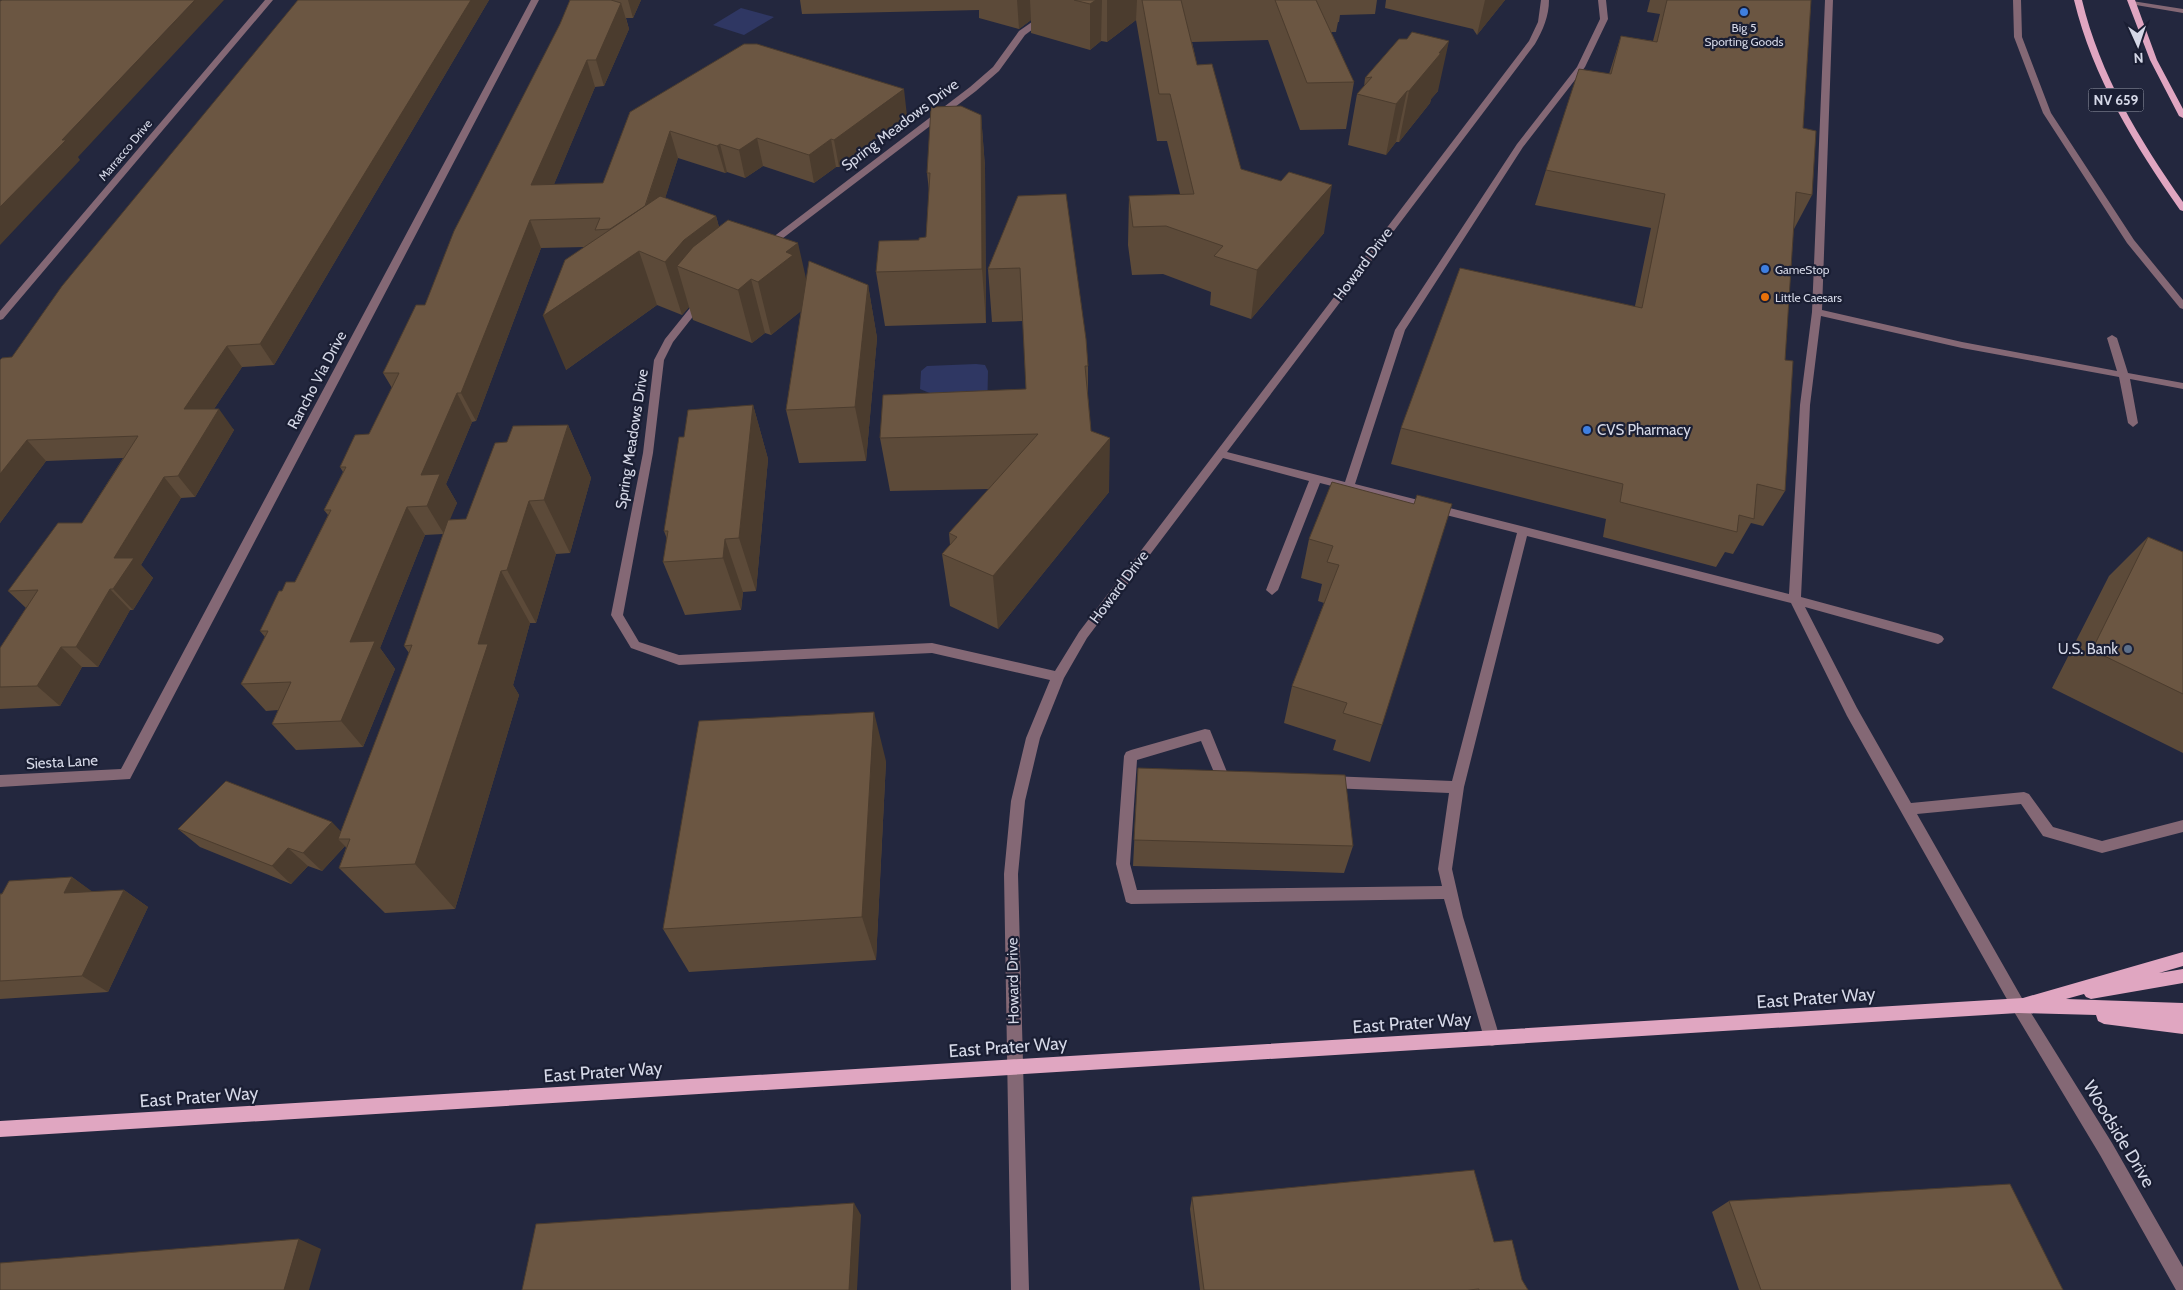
<svg xmlns="http://www.w3.org/2000/svg" width="2183" height="1290" font-family="Cabin,sans-serif">
<style>
.green{fill:#2f3763}
.lines{fill:none;stroke-linecap:round;stroke-linejoin:round}
.minor{fill:#846875;fill-rule:evenodd}
.major{fill:#e0a6c1;fill-rule:evenodd}
.wall{fill:#5c4a39}
.shaded-wall{fill:#4b3c2e}
.building{fill:#6b5642;stroke:#4b3c2e}
.shop-dot{fill:#3f7fe0;stroke:#1a1e33;stroke-width:2}
.food-dot{fill:#e8710a;stroke:#1a1e33;stroke-width:2}
.service-dot{fill:#5c6f8a;stroke:#1a1e33;stroke-width:2}
.labels{text-anchor:middle;dominant-baseline:central;stroke-width:4.5;stroke-linejoin:round;paint-order:stroke}
.far-poi-label{font-size:12px;fill:#d5d8e7;stroke:#1a1e33;text-anchor:start}
.far-street-label{font-size:12px;fill:#d5d8e7;stroke:#1a1e33}
.shield{fill:#1a1e33;stroke:#9da0b1;stroke-width:1}
.shield-label{font-size:14px;font-weight:bold;fill:#d5d8e7}
.street-label{font-size:15px;fill:#d5d8e7;stroke:#1a1e33}
.poi-label{font-size:15px;fill:#d5d8e7;stroke:#1a1e33;text-anchor:start}
.near-street-label{font-size:18px;fill:#d5d8e7;stroke:#1a1e33}
</style>
<rect width="100%" height="100%" fill="#23273e"/>
<path class="green" d="M741,8L774,17L744,35L713,25Z
M976,364L985,365L988,371L987,417L920,389L921,371L927,366Z"/>
<g class="lines">
<path class="minor" d="M265,0H273L3,319L0,320V311Z
M531,0H539L130,779L0,787V775L121,769Z
M1541,0H1549C1549,16 1543,30 1535,44L1227,452L1345,482L1395,330L1517,144L1577,67L1600,19L1598,0H1606L1608,19L1585,67L1523,147L1405,330L1355,484L1789,594L1800,405L1812,312L1825,0H1833L1822,310L1962,342L2117,371L2107,338L2112,335L2117,338L2128,373L2183,383V389L2130,379L2138,423L2133,427L2128,423L2119,377L1962,348L1821,316L1810,405L1801,597L1938,634L1942,636L1944,639L1942,642L1938,644L1805,607L1857,708L1911,803L2024,792L2029,794L2053,827L2102,841L2183,820V832L2102,853L2043,836L2021,804L1917,814L2023,1000L2112,1143L2183,1267V1290H2176L2100,1155L2013,1010L1847,716L1791,603L1527,536L1464,787L1452,869L1463,917L1500,1038L1498,1044L1492,1046L1486,1044L1484,1038L1444,899L1131,904L1126,902L1116,864L1124,756L1126,752L1131,750L1205,729L1210,730L1227,772L1238,774L1240,778L1238,782L1233,784L1218,782L1201,741L1137,760L1130,864L1137,890L1442,886L1438,869L1449,793L1330,788L1325,786L1323,782L1325,778L1330,776L1452,781L1517,533L1320,483L1278,590L1272,595L1266,590L1309,481L1223,458L1087,638L1064,678L1040,738L1025,801L1018,874L1029,1290H1011L1004,874L1011,801L1026,738L1050,680L932,653L679,665L631,648L611,615L643,453L654,360L665,339L698,298L701,297L706,300L673,342L664,360L653,453L623,615L639,642L679,655L932,643L1055,671L1079,632L1529,41L1538,22Z
M2013,0H2021L2022,37L2051,113L2134,240L2183,300V309L2180,308L2127,243L2043,113L2014,37Z
M2132,1L2183,9V13L2130,4V2Z
M1042,15L1049,17L1025,35L999,71L976,91L770,248H764V244L970,87L993,67L1019,31Z"/>
<path class="major" d="M2074,0H2082C2100,75 2139,139 2183,202V211L2180,210C2134,144 2093,78 2074,0Z
M2127,0H2135L2157,60L2183,109V118L2179,116L2150,60Z
M2183,952V966L2159,973L2183,969V983L2091,999L2086,997L2084,994L2066,999L2183,1003V1034L2104,1024L2098,1021L2096,1015L2018,1013L0,1137V1121L2023,998Z"/>
</g>
<path class="wall" d="M298,0H489L274,365L242,367L214,409L234,430L195,497L181,498L141,565L153,578L133,610H130L98,667H82L60,706L0,709V648L26,608L8,591L82,523L123,458L46,461L0,523V360L12,357Z
M570,0H641L633,18H626L629,29L604,86L595,87L554,184L603,183L630,112L907,116L839,167H836L814,183L763,166L745,178L727,172L725,173L678,158L665,198L716,216L719,227L806,279L868,285L877,338L866,461L799,463L786,410L801,311L771,335L765,333L752,343L693,320L689,307L682,315L657,305L566,370L584,247L541,248L476,421L472,422L446,484L457,503L449,520L466,519L507,442L568,425L591,478L570,553L556,554L536,623H530L513,685L519,695L455,909L385,913L339,868L346,848L345,846L322,871L308,866L291,884L200,847L178,829L341,831L409,653L404,646L443,534L425,535L380,648L395,669L363,747L296,750L272,724L278,710L266,711L241,684L265,637L260,631L282,591L295,582L328,515L324,510L343,472L340,467L369,434L392,388L383,373L425,305L560,24Z
M800,0H1377L1375,14L1340,15L1339,22H1338L1336,32H1331L1354,82L1346,129L1300,130L1268,40L1192,42L1197,65L1241,169L1324,233L1251,319L1210,305L1211,292L1163,274L1132,275L1128,245L1129,196L1180,194L1167,141H1157L1136,20L1107,42L1101,41L1090,50L1031,33V20L1019,29L979,18V10L802,14Z
M1386,0H1505L1477,35L1473,29L1385,8Z
M1650,0H1811L1803,128L1812,195L1794,229H1793L1785,360V491L1763,526L1751,523L1733,554L1725,552L1716,567L1603,537L1606,519L1391,464L1401,428L1635,306L1651,228L1535,205L1546,170L1609,74L1621,36L1653,41L1660,14L1647,12Z
M1399,39L1438,91L1431,99L1430,103L1399,142H1396L1386,155L1348,145L1357,94L1364,87L1365,78Z
M981,115L985,167L986,323L885,326L876,272L919,240L926,237L929,191L927,173Z
M1018,196L1088,366V397L1091,431L1109,492L998,629L950,606L942,554L950,545L949,533L989,489L890,491L880,438L1026,389L1023,321L992,322L988,269Z
M753,405L768,459L756,591L743,592L741,610L685,615L663,562L667,539L664,531L684,437Z
M1332,482L1382,725L1370,762L1333,750L1336,740L1284,723L1292,686L1324,603L1318,601L1322,584L1301,578L1309,539Z
M2148,537L2183,552V753L2052,688L2109,576Z
M886,761L876,960L689,972L663,929Z
M1138,768L1353,846L1344,873L1133,866Z
M72,877L92,892L124,890L148,907L108,992L0,999V894Z
M1192,1197L1494,1242L1522,1280L1528,1290H1200L1190,1209Z
M1729,1201L2063,1290H1739L1712,1212Z"/>
<path class="shaded-wall" d="M195,0H224L78,157L80,160L0,245V207L62,140Z
M471,0H489L274,365L260,344Z
M628,0H641L633,18Z
M1017,0H1030L1031,20L1019,29Z
M1096,0H1102L1101,41L1090,50V4Z
M1107,0H1137L1136,20L1107,42Z
M1485,0H1505L1477,35Z
M621,3L629,29L604,86L596,60Z
M1449,41L1438,91L1431,99L1430,103L1399,142L1409,91Z
M587,60L595,87L542,213L531,185Z
M904,89L907,116L839,167L834,140Z
M1407,91L1396,142L1386,155L1396,104Z
M981,115L985,167L986,323L982,269Z
M670,131L678,158L647,255L638,229Z
M757,138L763,166L745,178L739,150Z
M831,139L836,167L814,183L809,155Z
M720,144L727,172L725,173L717,146Z
M1332,185L1324,233L1251,319L1257,270Z
M716,216L730,269L694,273L684,240Z
M530,220L541,248L476,421L461,393Z
M684,240L694,273L677,266L689,307L682,315L665,262Z
M798,243L810,296L805,308L771,335L758,282L786,252Z
M639,251L657,305L566,370L543,316Z
M751,279L765,333L752,343L738,290Z
M868,285L877,338L866,461L855,407Z
M227,346L242,367L200,430L184,409Z
M457,393L472,422L446,484L457,503L444,534L427,506L421,475Z
M753,405L768,459L756,591L739,538Z
M219,409L234,430L195,497L178,476Z
M568,425L591,478L570,553L544,500Z
M1110,438L1109,492L998,629L993,576Z
M27,440L46,461L0,523V474Z
M164,477L181,498L141,565L153,578L133,610L113,589L114,558Z
M529,501L556,554L536,623L507,570Z
M407,507L425,535L380,648L395,669L363,747L341,721L350,642Z
M725,539L743,592L741,610L723,558Z
M501,571L530,623L513,685L519,695L455,909L415,864L478,644Z
M110,589L130,610L98,667L76,647Z
M61,647L82,667L60,706L37,686Z
M874,712L886,761L876,960L862,917Z
M332,822L348,839H338L345,846L322,871L303,853Z
M288,848L308,866L291,884L272,866Z
M72,877L97,895L64,893Z
M124,890L148,907L108,992L82,976Z
M854,1203L861,1215L857,1290H849Z
M299,1239L321,1249L309,1290H284Z"/>
<path class="building" d="M2,0H195L62,140H66L0,207V1Z
M298,0H471L260,344L227,346L184,409H219L178,476L164,477L114,558H134L113,589H110L76,647H61L37,686L0,687V648L38,590L8,591L58,523H82L138,436L27,440L0,474V360L2,358L12,357L62,286Z
M570,0H611L621,3L596,60H587L531,185L603,183L630,112L744,44H757L904,89L834,140L831,139L809,155L757,138L739,150L720,144L717,146L670,131L645,206L610,229L595,230L600,218L530,220L461,393H457L421,475L440,474L427,506L407,507L350,642L375,641L341,721L272,724L291,682L241,684L268,631H260L279,591H282L286,582H295L331,510H324L346,467H340L355,435L369,434L399,373H383L416,305H425L454,231L560,24Z
M1074,0H1096L1090,4Z
M1142,0H1181L1197,65L1212,64L1241,169L1281,181L1289,172L1332,185L1257,270L1214,256L1223,246L1166,226L1133,227L1129,196L1194,194L1170,94H1159Z
M1275,0H1316L1354,82L1307,83Z
M1667,0H1811L1803,128L1816,131L1812,195L1796,192L1785,360L1793,361L1785,491L1757,484L1754,519L1739,515L1737,532L1620,502L1623,484L1401,428L1460,268L1642,308L1665,194L1546,170L1579,69L1611,74L1621,36L1657,42Z
M1412,32L1449,41L1439,53H1441L1409,91H1407L1396,104L1357,94L1372,77L1365,78L1399,39H1407Z
M961,106L981,115L982,269L876,272L879,241L919,240V238L926,237L930,173H927L931,107Z
M1066,194L1086,339L1088,366H1085L1091,431L1110,438L993,576L942,554L957,537L949,533L1038,434L880,438L883,395L1026,389L1020,268L988,269L1018,196Z
M660,196L716,216L684,240L665,262L639,251L543,316L565,260Z
M728,220L798,243L786,252L793,255L758,282L751,279L738,290L677,266L693,247Z
M809,261L868,285L855,407L786,410Z
M753,405L739,538L725,539L723,558L663,562L668,531H664L679,437H684L688,410Z
M568,425L544,500L529,501L507,570L501,571L478,644H488L415,864L339,868L350,839H338L412,645L404,646L448,520L466,519L495,443L507,442L513,426Z
M1332,482L1414,504L1417,495L1452,504L1382,725L1343,713L1347,703L1292,686L1339,565L1327,562L1333,546L1309,539Z
M2148,537L2183,552V694L2092,650Z
M874,712L862,917L663,929L699,721Z
M1138,768L1345,775L1353,846L1134,840Z
M226,781L332,822L303,853L288,848L272,866L178,829Z
M72,877L64,893L124,890L82,976L0,981V894H2L9,881Z
M1474,1170L1494,1242L1512,1240L1522,1280L1528,1290H1479V1289L1468,1290H1204L1192,1197Z
M2010,1184L2063,1290H1761L1729,1201Z
M854,1203L849,1290H522L536,1224Z
M299,1239L284,1290H0V1263Z"/>
<g class="shop-dot">
<circle cx="1744" cy="12" r="5"/>
<circle cx="1765" cy="269" r="5"/>
<circle cx="1587" cy="430" r="5"/>
</g>
<circle class="food-dot" cx="1765" cy="297" r="5"/>
<circle class="service-dot" cx="2128" cy="649" r="5"/>
<g class="labels">
<g class="far-poi-label">
<text x="1744" y="27" text-anchor="middle">Big 5<tspan x="1744" dy="14">Sporting Goods</tspan></text>
<text x="1775" y="269">GameStop</text>
<text x="1775" y="297">Little Caesars</text>
</g>
<g class="far-street-label">
<text transform="translate(125 150) rotate(-50)">Marracco Drive</text>
</g>
<rect class="shield" x="2088.5" y="88.5" width="55" height="23" rx="4"/>
<g class="shield-label">
<text x="2116" y="100">NV 659</text>
</g>
<g class="street-label">
<text transform="translate(900 125) rotate(-37)">Spring Meadows Drive</text>
<text transform="translate(1363 264) rotate(-53)">Howard Drive</text>
<text transform="translate(317 380) rotate(-62)">Rancho Via Drive</text>
<text transform="translate(632 439) rotate(-81)">Spring Meadows Drive</text>
<text transform="translate(1119 587) rotate(-53)">Howard Drive</text>
<text transform="translate(62 762) rotate(-3)">Siesta Lane</text>
<text transform="translate(1013 981) rotate(-91)">Howard Drive</text>
</g>
<g class="poi-label">
<text x="1597" y="430">CVS Pharmacy</text>
<text x="2118" y="649" text-anchor="end">U.S. Bank</text>
</g>
<g class="near-street-label">
<text transform="translate(1816 998) rotate(-4)">East Prater Way</text>
<text transform="translate(1412 1023) rotate(-4)">East Prater Way</text>
<text transform="translate(1008 1047) rotate(-4)">East Prater Way</text>
<text transform="translate(603 1072) rotate(-4)">East Prater Way</text>
<text transform="translate(199 1097) rotate(-4)">East Prater Way</text>
<text transform="translate(2119 1134) rotate(59)">Woodside Drive</text>
</g>
</g>
<g transform="translate(2138 45) rotate(177)" stroke="#1a1e33" stroke-width="4" paint-order="stroke">
<path d="M0-4L9 19L0 12L-9 19Z" fill="#d5d8e7"/>
<text y="-8" font-size="14" font-weight="bold" text-anchor="middle" fill="#d5d8e7">N</text>
</g>
</svg>
